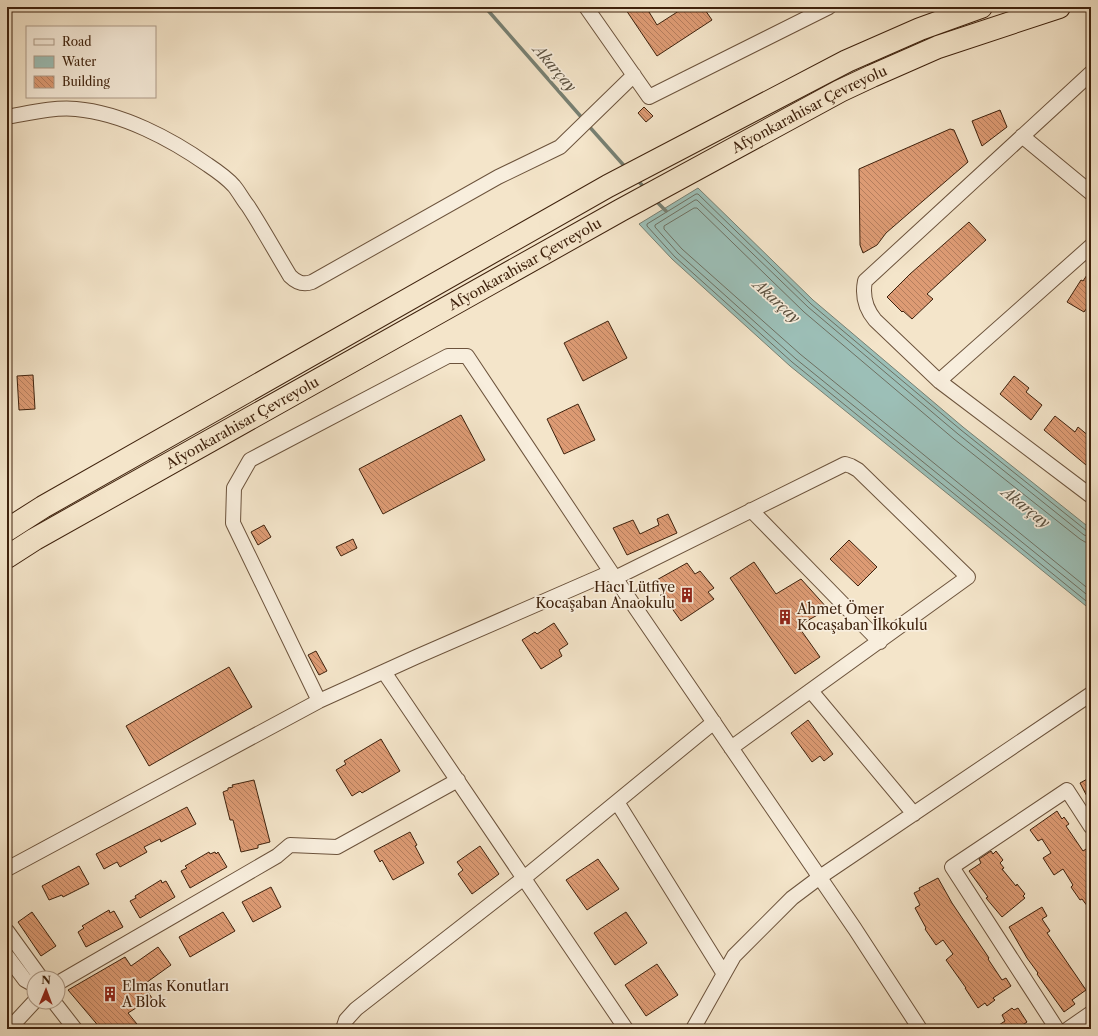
<svg xmlns="http://www.w3.org/2000/svg" width="1098" height="1036" font-family="'Libre Caslon Text',serif">
<style>
.water{fill:#9cbfb7;stroke:#778073}
.lines{fill:none;stroke-linecap:round;stroke-linejoin:round}
.shore{stroke:#6e7062;stroke-width:1}
.stream{stroke:#778073;stroke-width:3.5}
.building{fill:url(#building-back-hatch);stroke:#3f220d}
.street-casing{stroke:#6c533c;stroke-width:16}
.highway-casing{stroke:#3f220d;stroke-width:24}
.street{stroke:#f8eedd;stroke-width:14}
.highway{stroke:#f4e5ca;stroke-width:22}
.labels{text-anchor:middle;dominant-baseline:central;stroke-width:3.5;stroke-linejoin:round;paint-order:stroke}
.street-label{font-size:14px;fill:#3f220d;stroke:#f8eedd}
.poi-label{font-size:14px;fill:#3f220d;stroke:#f8eedd;text-anchor:start}
.water-label{font-size:15px;font-style:italic;fill:#5b5140;stroke:#f8eedd}
</style>
<defs>
<pattern id="building-back-hatch" width="6" height="6" patternUnits="userSpaceOnUse"><rect width="6" height="6" fill="#dd9b74"/><path d="M-1 5l2 2M0 0l6 6M5-1l2 2" fill="none" stroke="#b57e5e"/></pattern>
</defs>
<rect width="100%" height="100%" fill="#f4e5ca"/>
<filter id="stains"><feTurbulence type="fractalNoise" baseFrequency=".005" numOctaves="4"/><feColorMatrix values="0 0 0 0 .2 0 0 0 0 .09 0 0 0 0 .02 0 0 0 .5 -.17"/></filter>
<radialGradient id="worn" r=".72"><stop offset=".6" stop-color="#630" stop-opacity="0"/><stop offset="1" stop-color="#630" stop-opacity=".3"/></radialGradient>
<path class="water" d="M698,188L813,300L963,427L1091,529V610L790,366L672,259L639,224Z"/>
<g class="lines">
<path class="shore" d="M1091,532L1087,531L961,430L811,304L698,194H696L647,224V226L675,257L792,362L1091,605
M1091,537L1084,535L958,434L808,307L697,200H695L655,225V227L678,253L796,359L1091,598
M1091,543L1085,542L1080,539L954,439L804,312L697,208H694L664,226V229L682,249L800,354L1091,591"/>
<path class="stream" d="M485,7L583,119
M587,124L627,169
M636,179L646,189
M655,200L666,211"/>
</g>
<path class="building" d="M624,7H646L657,25L685,7H703L712,20L657,56Z
M644,107L653,116L646,122L638,113Z
M1000,110L1007,127L982,146L972,121Z
M950,129L954,130L968,162L886,233L877,245L863,253L860,245L859,169Z
M969,222L986,240L927,294L933,299L912,319L903,311L902,312L887,297L910,274Z
M1091,269V302L1084,312L1067,302L1081,280L1083,281Z
M608,321L627,358L583,381L564,343Z
M33,375L35,409L19,410L17,376Z
M1014,376L1029,388L1026,392L1042,405L1031,420L1000,394Z
M578,404L595,440L564,454L547,419Z
M461,415L485,460L383,514L359,469Z
M1055,416L1075,432L1078,427L1090,437L1087,441L1091,444V458L1086,465L1044,430Z
M668,514L677,533L627,555L613,528L633,520L640,534L659,525L657,519Z
M264,525L271,537L258,545L251,532Z
M353,539L357,548L341,556L336,547Z
M849,540L877,567L858,586L830,559Z
M754,562L776,594L801,579L828,609L798,626L820,657L795,674L730,578Z
M687,563L695,574L700,571L714,588L708,592L714,599L681,621L653,582Z
M554,623L568,644L559,650L562,656L541,669L522,640L535,632L537,634Z
M316,651L327,671L319,675L308,655Z
M229,667L252,707L149,766L126,726Z
M808,720L833,754L824,761L820,756L812,762L791,733Z
M381,739L400,771L362,793L360,791L352,796L336,770L346,764L344,761Z
M1091,777V804L1080,783Z
M254,780L270,842L258,845V848L241,852L233,820H230L223,792L228,790V788L233,787L232,785Z
M187,807L196,824L161,842L160,839L144,847L147,852L120,867L117,862L104,869L96,854Z
M1057,811L1062,819L1064,817L1069,824L1066,826L1083,851L1086,849L1091,857V911L1082,899L1080,900L1071,887L1073,885L1063,869L1054,875L1043,858L1051,853L1042,839L1038,841L1030,830Z
M410,832L417,845L415,846L424,863L393,880L382,860L380,862L374,851Z
M480,846L499,874L472,894L458,874L463,870L457,862Z
M991,851L993,854L996,851L1003,860L1000,863L1004,868L1002,869L1016,886L1017,884L1025,894L1023,896L1025,898L1002,917L986,898L988,897L969,871L981,863L979,859Z
M209,852L210,854L215,852L216,854L218,852L227,867L190,888L181,871L187,868L185,866Z
M598,859L619,889L587,910L566,880Z
M79,866L89,884L63,897L62,895L49,900L42,886Z
M938,878L952,903L989,958L988,959L1002,980L1006,978L1011,986L993,998L995,1000L987,1006L985,1003L978,1008L965,988H966L946,960L953,954L943,940L936,945L925,929L926,928L915,908L920,905L914,893L920,890L919,888Z
M161,880L162,883L166,881L175,897L140,918L130,901L136,898L135,896Z
M271,887L281,907L253,922L242,902Z
M1042,907L1047,916L1042,919L1050,931L1047,933L1086,990L1072,1000L1075,1004L1064,1012L1037,974L1038,973L1027,958L1009,927Z
M109,910L110,913L114,911L123,927L86,947L78,932L84,928L82,926Z
M32,912L56,946L41,956L18,922Z
M223,912L235,931L190,957L179,937Z
M626,912L647,943L615,965L594,933Z
M158,947L171,965L143,985L152,998L128,1013L141,1029H101L68,990L125,957L131,966Z
M657,964L678,995L646,1016L625,985Z
M1012,1008L1014,1010L1018,1008L1027,1022L1017,1029H993L1005,1021L1002,1015Z"/>
<g class="lines">
<defs>
<path id="street" d="M586,7L649,97L829,7
M1091,73L865,281C862,296 865,308 875,320L939,381L1091,496
M7,117C30,113 53,107 76,109C122,113 171,139 208,165C217,171 227,178 234,186C239,192 243,200 248,206C263,229 276,253 290,276C297,283 303,285 312,282L498,177L560,147L634,75
M1022,136L1091,193
M939,381L1091,246
M751,510L880,642
M615,578L845,464L851,466L858,470L968,577L731,748
M384,672L626,1029
M811,691L914,814
M319,701L233,523L234,488L250,460L448,356H467L611,572L855,929L920,1029
M617,802L724,974
M7,869L319,701L416,657L611,572
M7,931L41,978
M7,956L25,980L34,985
M58,983L277,856L290,845L337,847L458,780
M54,1002L75,1029
M9,1029L34,1002
M343,1029L346,1020L356,1009L524,878L714,722
M693,1029L734,956L792,898L820,877L1091,694
M1057,1029L952,867L1067,790L1091,827
M1068,1029L1091,1013"/>
<g id="highway">
<path d="M7,530L43,507L608,186L847,61L920,29L981,7"/>
<path id="s1" d="M7,557L35,539L621,210L840,91L872,76L938,47L1059,7"/>
</g>
</defs>
<use href="#street" class="street-casing"/>
<use href="#highway" class="highway-casing"/>
<use href="#street" class="street"/>
<use href="#highway" class="highway"/>
</g>
<defs>
<symbol id="building-bare" viewBox="-9 -9 18 18"><path d="M-4-6H4V6H1V3H-1V6H-4ZM-2.5-4.3h1.7v1.8h-1.7ZM.8-4.3h1.7v1.8H.8ZM-2.5-1h1.7V.8h-1.7ZM.8-1h1.7V.8H.8Z" fill="#8f2418" stroke="#f8eedd" stroke-width="2.5" paint-order="stroke"/></symbol>
</defs>
<g fill-rule="evenodd">
<use href="#building-bare" x="676" y="584" width="22" height="22"/>
<use href="#building-bare" x="774" y="606" width="22" height="22"/>
<use href="#building-bare" x="99" y="983" width="22" height="22"/>
</g>
<g class="labels">
<g class="street-label">
<text stroke="none"><textPath href="#s1" startOffset="919">Afyonkarahisar Çevreyolu</textPath></text>
<text stroke="none"><textPath href="#s1" startOffset="595">Afyonkarahisar Çevreyolu</textPath></text>
<text stroke="none"><textPath href="#s1" startOffset="271">Afyonkarahisar Çevreyolu</textPath></text>
</g>
<g class="poi-label">
<text x="675" y="587" text-anchor="end">Hacı Lütfiye<tspan x="675" dy="16">Kocaşaban Anaokulu</tspan></text>
<text x="797" y="609">Ahmet Ömer<tspan x="797" dy="16">Kocaşaban İlkokulu</tspan></text>
<text x="122" y="986">Elmas Konutları<tspan x="122" dy="16">A Blok</tspan></text>
</g>
<g class="water-label">
<text transform="translate(555 68) rotate(49)">Akarçay</text>
<text transform="translate(777 301) rotate(42)">Akarçay</text>
<text transform="translate(1026 507) rotate(38)">Akarçay</text>
</g>
</g>
<rect width="1098" height="1036" fill="none" stroke="#f4e5ca" stroke-width="24"/>
<rect x="8" y="8" width="1082" height="1020" fill="none" stroke="#3f220d" stroke-width="2"/>
<rect x="12" y="12" width="1074" height="1012" fill="none" stroke="#3f220d"/>
<rect x="26" y="26" width="130" height="72" fill="#f8eedd" stroke="#ae9c8a"/>
<rect x="34" y="39" width="20" height="6" fill="#f8eedd" stroke="#ae9c8a"/>
<text x="62" y="46" font-size="12" fill="#3f220d">Road</text>
<rect x="34" y="56" width="20" height="12" fill="#9cbfb7" stroke="#ae9c8a"/>
<text x="62" y="66" font-size="12" fill="#3f220d">Water</text>
<rect x="34" y="76" width="20" height="12" fill="url(#building-back-hatch)" stroke="#ae9c8a"/>
<text x="62" y="86" font-size="12" fill="#3f220d">Building</text>
<g transform="translate(46 990) rotate(1)"><circle r="19" fill="#f8eedd" stroke="#ae9c8a"/>
<path d="M0-3L7 15L0 10L-7 15Z" fill="#8f2418"/>
<text y="-6" font-size="11" font-weight="bold" text-anchor="middle" fill="#3f220d">N</text>
</g>
<rect width="100%" height="100%" filter="url(#stains)"/>
<rect width="100%" height="100%" fill="url(#worn)"/>
</svg>
